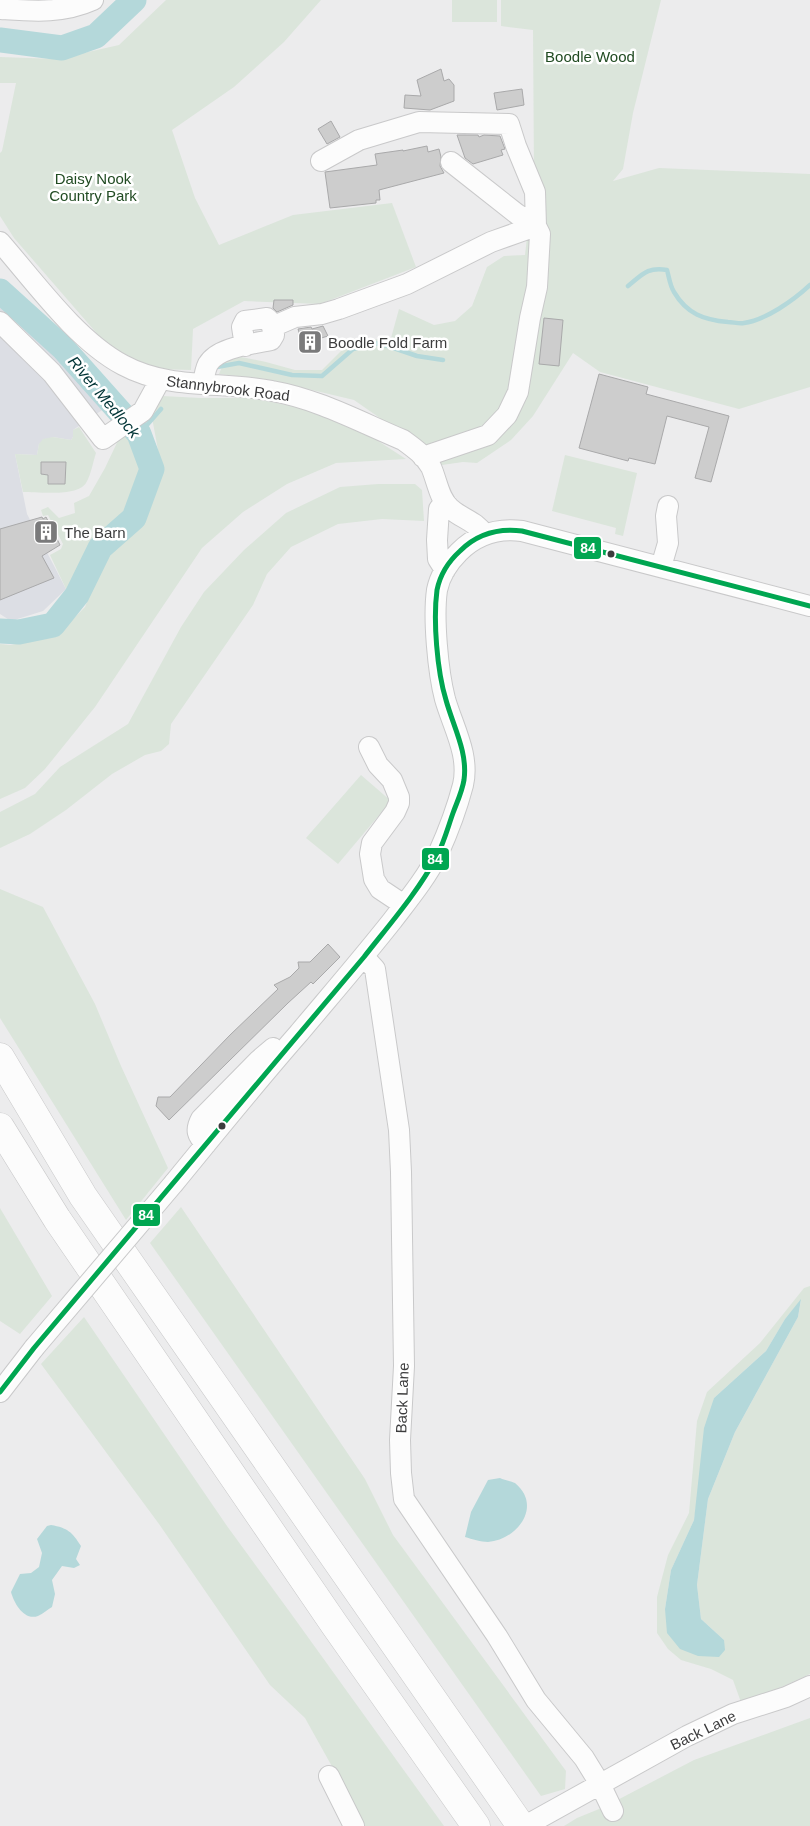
<svg xmlns="http://www.w3.org/2000/svg" width="810" height="1826" font-family="Arial,sans-serif">
<style>
.built{fill:#dcdee4}
.green{fill:#dbe5db;fill-rule:evenodd}
.water{fill:#b4d8da}
.lines{fill:none;stroke-linecap:round;stroke-linejoin:round}
.stream{stroke:#b4d8da;stroke-width:4.5}
.river{stroke:#b4d8da;stroke-width:25}
.building{fill:#cdcdcd;stroke:#a9a9aa}
.minor-casing{stroke:#c9c9ca;stroke-width:22}
.highway-casing{stroke:#c9c9ca;stroke-width:29}
.minor{stroke:#fcfcfc;stroke-width:20}
.highway{stroke:#fcfcfc;stroke-width:28}
.minor-bridge-casing{stroke:#c9c9ca;stroke-width:22;stroke-linecap:butt}
.minor-bridge{stroke:#fcfcfc;stroke-width:20}
.bus-1-casing{stroke:#fff;stroke-width:9}
.bus-1{stroke:#00a651;stroke-width:5}
.bus-dot{fill:#3c3c3d;stroke:#fff;stroke-width:2}
.labels{text-anchor:middle;dominant-baseline:central;stroke-width:5;stroke-linejoin:round;paint-order:stroke}
.park-label{font-size:15px;fill:#214b22;stroke:#fff}
.poi-label{font-size:15px;fill:#3c3c3d;stroke:#fff;text-anchor:start}
.street-label{font-size:15px;fill:#3c3c3d;stroke:#fff}
.water-label{font-size:16px;font-style:italic;fill:#003436;stroke:#fff}
.line-badge{stroke:#fff;stroke-width:2}
.badge-label{font-size:14px;text-anchor:middle;font-weight:bold;fill:#fff}
</style>
<rect width="100%" height="100%" fill="#ececed"/>
<path class="built" d="M0,305L108,406L73,430V437L71,440L53,437L39,444L37,455L15,454L27,514L66,589L43,611L11,621L0,614Z"/>
<path class="green" d="M166,0H321L284,42L234,87L172,130L195,198L219,245L293,215L392,203L416,267L320,304L244,301L193,329L191,370L153,369L106,344L14,238L0,216V153L2,151L16,83H0V57L57,59L119,45Z
M452,0H497V22H452Z
M501,0H661L633,113L623,169L613,181L659,168L810,174V387L739,409L600,372L573,353L533,416L511,440L477,463L463,462L442,465L420,446L354,400L266,379L219,374L224,362L241,357L266,362L295,370H322L346,346L368,340L391,338L399,309L434,325L455,321L472,306L487,267L504,256L525,255L534,176L533,30L501,26Z
M162,396L201,398H252L306,409L375,439L406,459L336,463L287,484L243,512L202,548L95,707L45,769L25,788L0,799V644L11,645L57,635L85,607L105,555L141,526L162,472L151,412Z
M79,427L96,453C93,462 91,475 86,483C77,497 38,492 23,492L15,454L37,455L39,444L43,439L53,437L71,440L73,437V430Z
M129,427L137,445L143,474L134,499L128,511L112,525L92,553L71,596L66,589L50,555L61,549L63,544L48,515L43,516L41,510L48,507L59,518L75,513L74,503L89,496L105,468L123,430Z
M565,455L637,473L623,536L615,534L616,528L552,511Z
M378,484H415L422,490L424,521L382,519L338,524L291,547L267,574L253,605L171,724L169,744L161,751L145,755L112,774L66,810L30,834L0,848V812L35,794L60,767L128,724L181,627L204,592L244,550L286,513L340,487Z
M361,775L391,801L338,864L306,838Z
M0,889L43,907L95,1004L121,1066L168,1168L126,1220L0,1018Z
M181,1207L365,1479L393,1535L566,1771L565,1789L541,1796L150,1243Z
M0,1208L52,1296L20,1334L0,1321Z
M810,1286V1674L742,1705L733,1680L711,1669L681,1660L668,1649L657,1633V1597L668,1555L689,1513L697,1421L707,1392L760,1343L804,1288ZM801,1300L798,1317L735,1432L708,1499L697,1585L701,1619L724,1640L665,1609L671,1570L694,1520L714,1398L766,1351L785,1319Z
M84,1317L227,1526L292,1615L444,1826H363L349,1797L305,1718L270,1685L159,1524L41,1364Z
M810,1718V1826H564L577,1818L604,1807L694,1760Z"/>
<path class="water" d="M801,1299L798,1317L735,1432L708,1499L697,1585L701,1619L724,1640L725,1650L719,1657L698,1656L680,1649L667,1633L665,1609L671,1570L694,1520L704,1428L714,1398L766,1351L785,1319Z
M500,1478C504,1480 511,1481 515,1483C543,1506 517,1540 488,1542C481,1542 472,1539 465,1537L471,1512L488,1480Z
M51,1525C68,1528 72,1532 81,1546L76,1559L80,1565L74,1568L62,1566L52,1580L55,1594L52,1607C48,1609 43,1614 38,1616C24,1621 14,1603 11,1592L20,1574L31,1573L39,1567L42,1553L37,1539L47,1526Z"/>
<g class="lines">
<path class="stream" d="M628,286C643,274 647,267 667,270C669,277 670,286 674,292C687,314 704,320 728,322C733,322 739,324 744,323C766,320 794,300 810,285
M217,367L239,363L292,375L322,376L353,349L379,343L417,356L443,360
M139,434L161,409"/>
<path class="river" d="M0,40L62,48L96,36L134,0
M0,291L63,348L120,412L139,434L152,469L134,518L100,548L77,595L53,625L19,632L0,631"/>
</g>
<path class="building" d="M441,69L444,81L449,79L454,85V101L430,110L404,108L405,95L421,96L417,80Z
M522,89L524,105L497,110L494,93Z
M331,121L340,137L327,144L318,129Z
M457,135H478L479,137L484,135L500,136L505,149L501,150L503,155L473,164L465,158Z
M427,146L428,152L439,149L441,157L440,166L444,173L379,190L380,200H376V203L330,208L325,172L377,165L375,154L403,150V151Z
M274,300H293V305L277,312L273,308Z
M544,318L563,320L559,366L539,364Z
M323,326L328,336L318,339L320,345L304,349L298,329L311,327L312,329Z
M599,374L648,387L646,394L729,416L711,482L695,478L709,427L667,416L655,464L629,458L628,461L579,448Z
M41,462H66L65,484H48V475L41,474Z
M42,517L43,519L46,517L60,545L42,556L54,578L0,600V529Z
M328,944L340,957L313,984L311,982L288,1003L169,1120L156,1106L158,1097H170L230,1035L278,989L274,985L290,977L299,968L298,962H310Z"/>
<g class="lines">
<defs>
<path id="minor" d="M0,9C32,11 62,14 93,0
M321,161L359,140L419,122L509,124L516,146L535,192L536,226L540,234L537,287L530,318L518,392L507,415L488,435L423,457
M451,162L517,214L536,226
M0,242C35,282 76,340 123,365C169,390 222,381 272,391C318,399 360,422 403,440C414,448 424,455 431,467C437,480 439,500 451,509C462,519 476,521 484,534
M0,322L52,373L103,439L143,411L160,380
M245,346L242,327L245,321L267,318L270,321L272,327
M203,384C204,377 205,370 208,364C218,347 253,344 271,340L274,335L272,327L295,317L322,314L339,309L407,284L491,242L536,226
M661,567L668,543L666,516L668,506
M445,570L438,559L437,540L439,509L445,502
M369,747L378,765L392,780L399,797V803L395,812L372,843L370,854L374,879L380,889L404,905
M364,957L375,969L399,1130L401,1172L404,1366L400,1440L401,1473L404,1499L497,1636L536,1700L584,1758L600,1784L613,1811
M206,1144C197,1136 195,1130 201,1119L259,1060L273,1048
M174,1183C215,1133 256,1082 299,1033C330,996 362,959 392,921C408,900 427,877 438,854C448,832 457,808 463,785C470,755 453,727 445,699C438,672 433,618 437,590C440,575 449,562 459,552C477,534 498,528 522,531L810,606
M0,1392L34,1348
M329,1776L354,1826
M525,1826L687,1736L733,1714L786,1697L810,1686"/>
<path id="highway" d="M0,1057L83,1196L521,1826
M0,1127L57,1219L334,1624L476,1826"/>
</defs>
<use href="#minor" class="minor-casing"/>
<use href="#highway" class="highway-casing"/>
<use href="#minor" class="minor"/>
<use href="#highway" class="highway"/>
<defs>
<path id="minor-bridge" d="M34,1348L174,1183"/>
</defs>
<use href="#minor-bridge" class="minor-bridge-casing"/>
<use href="#minor-bridge" class="minor-bridge"/>
<defs>
<path id="bus-1" d="M0,1392L34,1348L364,957C389,925 418,892 437,856C444,842 448,827 453,813C457,802 462,792 464,780C468,752 453,726 446,700C437,671 433,620 437,590C440,575 449,561 460,551C477,534 498,528 522,531L810,606"/>
</defs>
<use href="#bus-1" class="bus-1-casing"/>
<use href="#bus-1" class="bus-1"/>
</g>
<defs>
<symbol id="building-square" viewBox="-11 -11 22 22"><rect x="-9" y="-9" width="18" height="18" rx="4" fill="#7a7a7b" stroke="#fff"/><path d="M-4-6H4V6H1V3H-1V6H-4ZM-2.5-4.3h1.7v1.8h-1.7ZM.8-4.3h1.7v1.8H.8ZM-2.5-1h1.7V.8h-1.7ZM.8-1h1.7V.8H.8Z" fill="#fff"/></symbol>
</defs>
<g fill-rule="evenodd">
<use href="#building-square" x="296" y="328" width="28" height="28"/>
<use href="#building-square" x="32" y="518" width="28" height="28"/>
</g>
<g class="bus-dot">
<circle cx="611" cy="554" r="4.5"/>
<circle cx="222" cy="1126" r="4.5"/>
</g>
<g class="labels">
<g class="park-label">
<text x="590" y="56">Boodle Wood</text>
<text x="93" y="178">Daisy Nook<tspan x="93" dy="17">Country Park</tspan></text>
</g>
<g class="poi-label">
<text x="328" y="342">Boodle Fold Farm</text>
<text x="64" y="532">The Barn</text>
</g>
<g class="street-label">
<text transform="translate(228 388) rotate(7)">Stannybrook Road</text>
<text transform="translate(402 1398) rotate(-88)">Back Lane</text>
<text transform="translate(703 1730) rotate(-26)">Back Lane</text>
</g>
<g class="water-label">
<text transform="translate(104 397) rotate(50)">River Medlock</text>
</g>
</g>
<g class="line-badge">
<rect x="573" y="536" width="29" height="24" rx="5" fill="#00a651"/>
<rect x="421" y="847" width="29" height="24" rx="5" fill="#00a651"/>
<rect x="132" y="1203" width="29" height="24" rx="5" fill="#00a651"/>
</g>
<g class="badge-label">
<text x="588" y="553">84</text>
<text x="435" y="864">84</text>
<text x="146" y="1220">84</text>
</g>
</svg>
